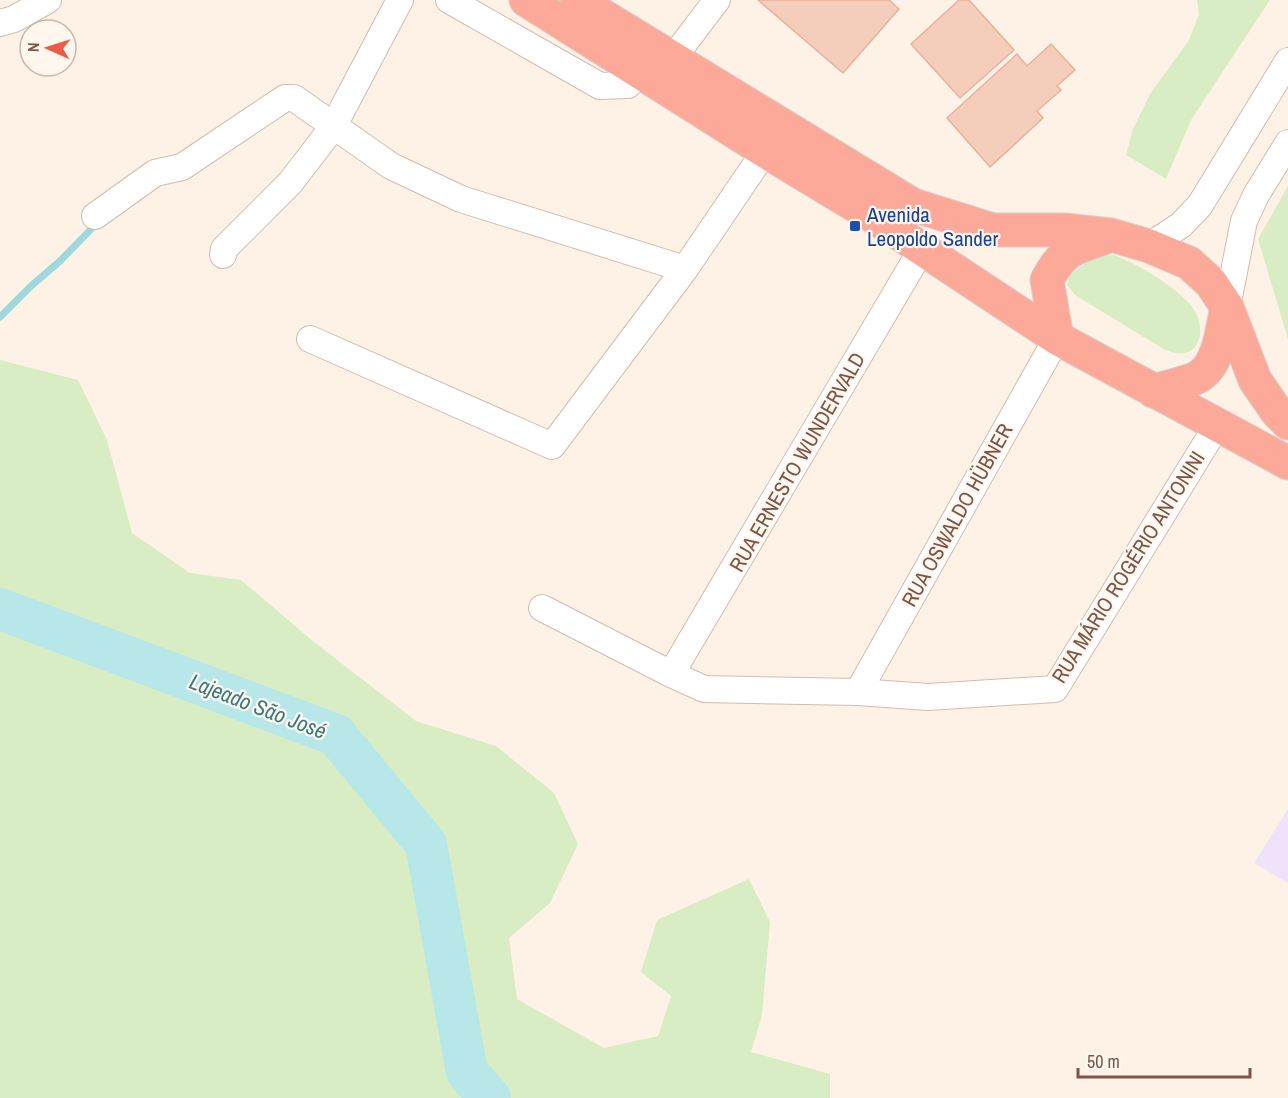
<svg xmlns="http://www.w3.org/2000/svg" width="1288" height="1098" font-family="'Archivo Narrow',sans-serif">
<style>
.education{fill:#efe2fa}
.green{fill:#d8edc3}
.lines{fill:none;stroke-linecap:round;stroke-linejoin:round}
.stream{stroke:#9ed8dc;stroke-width:7}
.river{stroke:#b8e7e9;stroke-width:42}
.building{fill:#f5cdbb;stroke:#e9b19a;stroke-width:1.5}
.minor-casing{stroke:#d4bbad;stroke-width:28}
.highway-casing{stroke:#dacfcc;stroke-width:35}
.minor{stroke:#fff;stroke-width:26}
.highway{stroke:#fca999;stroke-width:33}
.transit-dot{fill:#1a4fb4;stroke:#fff7ee;stroke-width:2}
.labels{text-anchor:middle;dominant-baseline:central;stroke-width:4.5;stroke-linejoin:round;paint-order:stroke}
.transit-label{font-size:21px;fill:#164399;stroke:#fff7ee;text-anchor:start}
.street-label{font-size:21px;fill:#7a5548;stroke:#fff7ee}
.water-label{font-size:22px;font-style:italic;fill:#3a7b80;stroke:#fff7ee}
</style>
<rect width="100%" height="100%" fill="#fef2e6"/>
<path class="education" d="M1288,809V883L1254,863Z"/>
<path class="green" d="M1197,0H1270L1191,120L1166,179L1126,155L1133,129L1150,94L1189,40L1199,14Z
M1288,186V339L1258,239Z
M1114,255C1138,264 1171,284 1189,303C1201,315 1207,343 1188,352C1181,355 1172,352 1165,350L1075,295L1067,285L1069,276L1092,258Z
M0,360L78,380L107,440L132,533L190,573L241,580L314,642L416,721L496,746L554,793L578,844L550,903L509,938L517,999L604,1048L658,1036L671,996L641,972L657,920L749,879L770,922L762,1015L751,1052L830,1074V1098H0Z"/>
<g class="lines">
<path class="stream" d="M0,317L31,286L60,261L97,223"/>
<path class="river" d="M0,609L336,735L426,844L467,1072L490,1098"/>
</g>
<path class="building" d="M758,0H889L899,9L843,73Z
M959,0H969L1014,50L960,98L911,44Z
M1051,44L1075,70L1057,86L1061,90L1037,111L1043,118L990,167L947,118L1017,54L1027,66Z"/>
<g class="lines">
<defs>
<path id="minor" d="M449,0L600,86L628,85L640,72
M0,23L14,19L48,0
M673,58L717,0
M95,216L155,173L182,167L285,98H294L391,166L461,199L685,269
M1149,246L1181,225L1200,205L1288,61
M223,255L224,249L290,183L333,127L400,0
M1227,307L1244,221L1256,195L1288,143
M310,339L552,446L685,269L765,151
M542,608L671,674L704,689L858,692L928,697L1055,689L1218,424
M671,674L922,249
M858,692L1057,338"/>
<path id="highway" d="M526,0L765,151L868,213L1057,338L1288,463
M577,0L913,205L993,230H1065L1111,235L1149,246L1189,263L1211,283L1227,307L1255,380L1277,412L1288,423
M1057,338L1047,280C1064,248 1075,248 1107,237
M1153,391C1163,388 1194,381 1201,375C1220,361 1222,328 1227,307"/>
</defs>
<use href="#minor" class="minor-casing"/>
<use href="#highway" class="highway-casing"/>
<use href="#minor" class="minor"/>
<use href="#highway" class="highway"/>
</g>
<rect class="transit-dot" x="849" y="220" width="12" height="12" rx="3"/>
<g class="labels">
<g class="transit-label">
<text x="867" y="214">Avenida<tspan x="867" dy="24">Leopoldo Sander</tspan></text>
</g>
<g class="street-label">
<text transform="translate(797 462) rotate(-60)">RUA ERNESTO WUNDERVALD</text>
<text transform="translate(957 515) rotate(-61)">RUA OSWALDO HÜBNER</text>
<text transform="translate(1128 567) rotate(-58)">RUA MÁRIO ROGÉRIO ANTONINI</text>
</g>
<g class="water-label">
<text transform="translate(258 706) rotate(21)">Lajeado São José</text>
</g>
</g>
<g transform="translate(48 48) rotate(273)"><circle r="28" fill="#fff7ee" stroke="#cab6ac" stroke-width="1.5"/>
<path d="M0-4.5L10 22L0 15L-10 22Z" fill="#f05943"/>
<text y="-9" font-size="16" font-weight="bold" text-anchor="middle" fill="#7a5548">N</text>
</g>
<path d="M1078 1068v9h172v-9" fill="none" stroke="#7a5548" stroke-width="3"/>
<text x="1087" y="1068" font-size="18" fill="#7a5548" stroke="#fff7ee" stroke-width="4.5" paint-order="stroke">50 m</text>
</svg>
